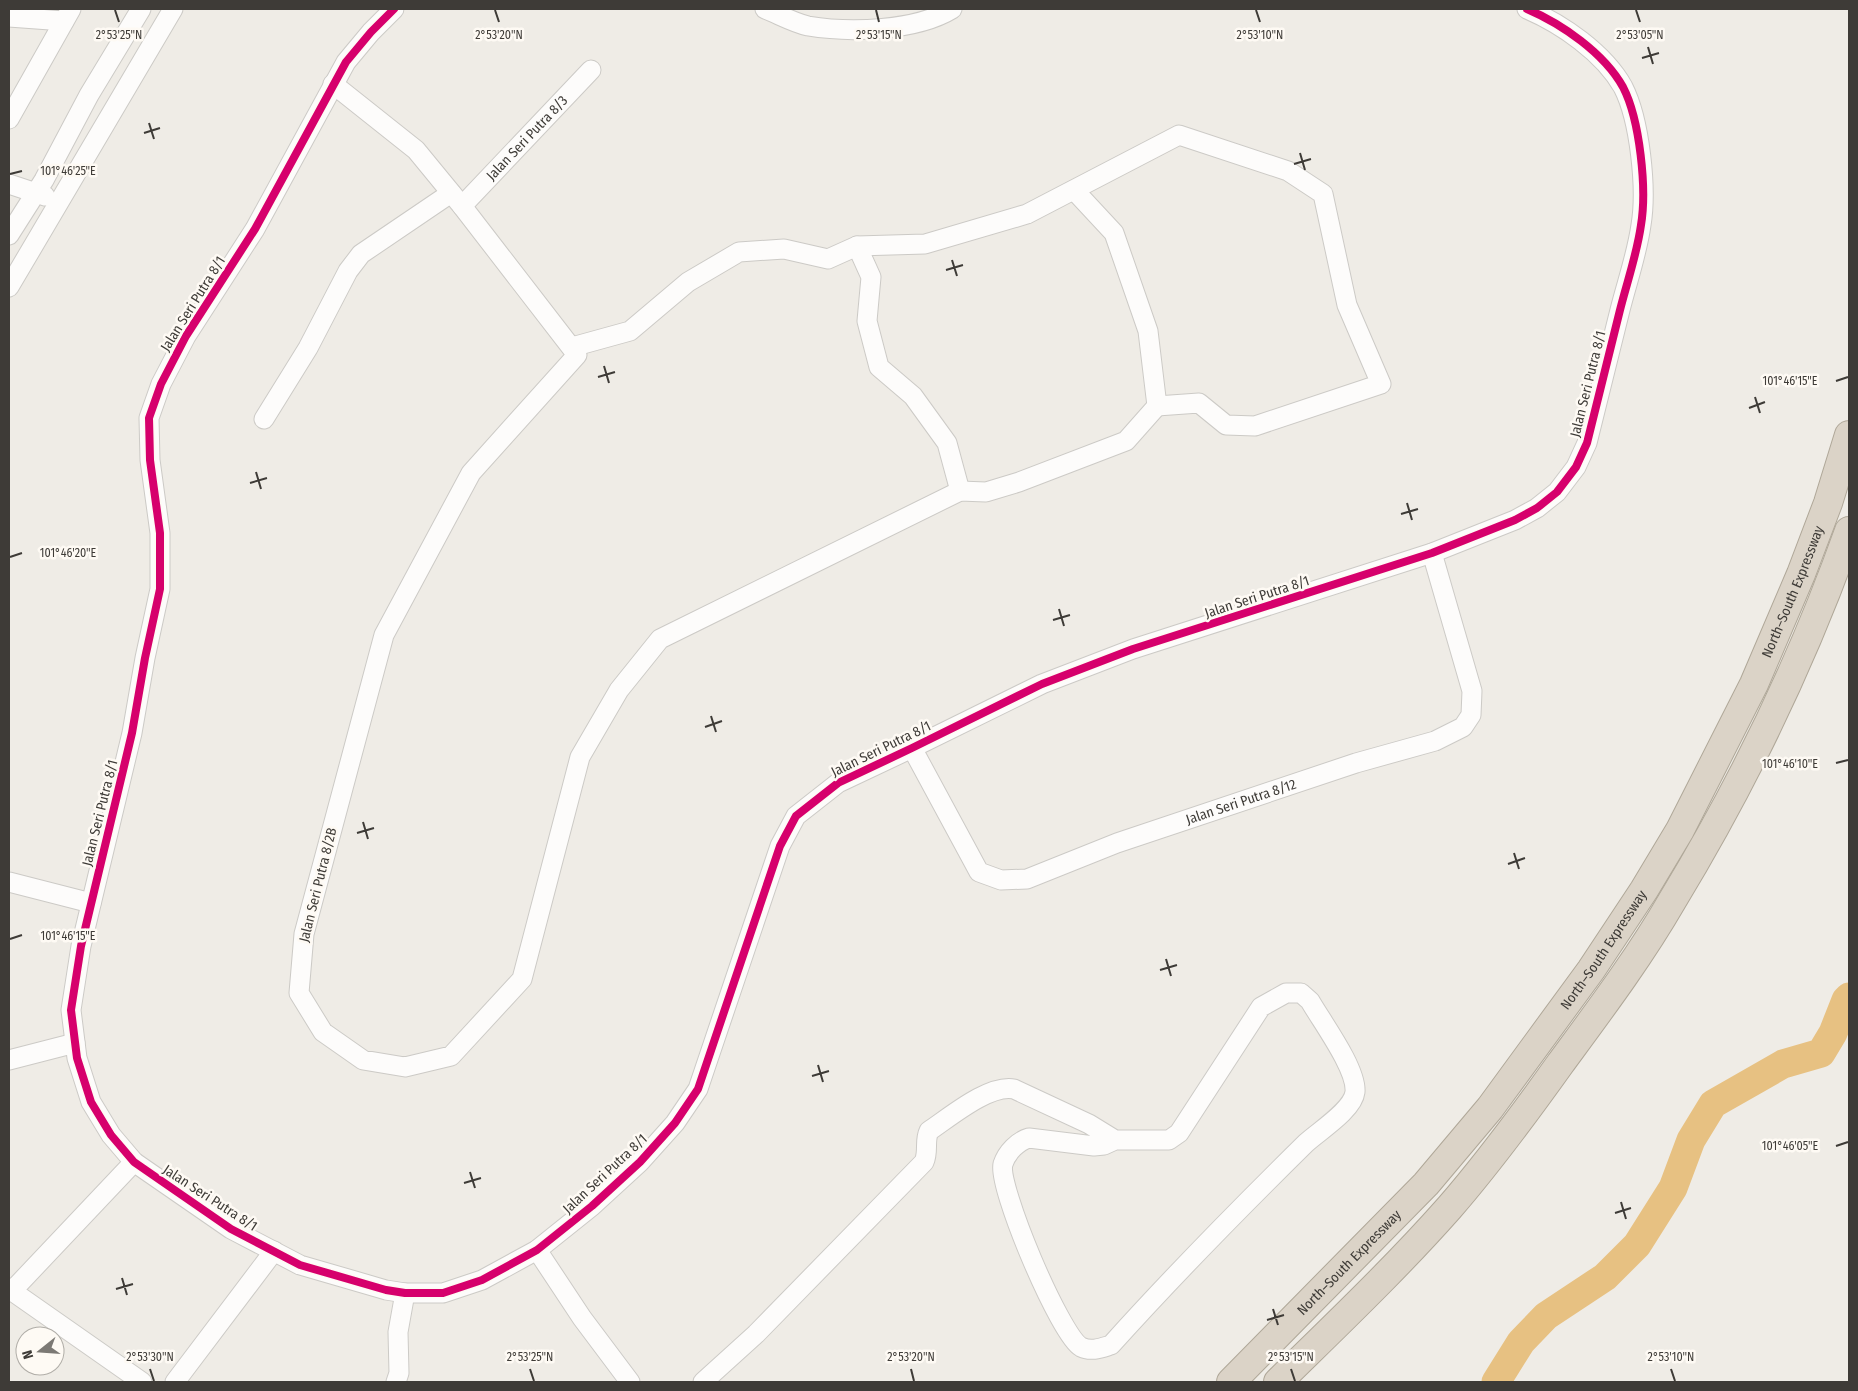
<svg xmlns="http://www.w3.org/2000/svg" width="1858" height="1391" font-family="'Fira Sans Condensed',sans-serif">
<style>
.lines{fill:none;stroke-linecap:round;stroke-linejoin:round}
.river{stroke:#e7c182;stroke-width:29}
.minor-casing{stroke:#cccac6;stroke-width:21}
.highway-casing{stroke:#afa798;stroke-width:30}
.minor{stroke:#fdfcfb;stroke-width:19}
.highway{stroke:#dbd3c7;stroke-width:28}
.cycleway-casing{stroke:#fefaf4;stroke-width:11}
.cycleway{stroke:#d6006c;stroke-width:8}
.ticks{fill:none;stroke:#3e3b37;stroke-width:2}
.labels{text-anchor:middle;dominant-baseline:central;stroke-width:5;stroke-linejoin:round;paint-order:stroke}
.street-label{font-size:14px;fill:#3e3b37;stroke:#fefaf4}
.ticks-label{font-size:12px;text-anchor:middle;fill:#3e3b37;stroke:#fefaf4;stroke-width:5;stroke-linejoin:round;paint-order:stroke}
</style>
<rect width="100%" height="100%" fill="#efece6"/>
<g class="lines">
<path class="river" d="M1496,1382L1521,1342L1546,1316L1605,1277L1637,1245L1673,1188L1691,1140L1713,1104L1783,1064L1821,1053L1833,1033L1846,1000L1849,997"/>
<defs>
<g id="minor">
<path d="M394,9L371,32L346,62L255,229L186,336L161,384L149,418L150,460L160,533V589L145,658L132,733L81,946L71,1010L77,1058L91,1102L111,1135L134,1162L147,1171L231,1229L300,1265L386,1290L405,1293H443L482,1280L537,1250L592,1206L640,1162L675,1123L698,1089L780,846L796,816L838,783L912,748L1042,684L1133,649L1432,553L1515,520L1537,508L1557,492L1576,467L1587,443C1598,399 1609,354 1620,310C1627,282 1637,254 1641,225C1647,189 1640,120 1623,87C1604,53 1562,24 1527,9"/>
<path d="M765,9C778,14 794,23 808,26C850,33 916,31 952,9"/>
<path d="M9,17L64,21"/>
<path d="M333,84L416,150L462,206L577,355L471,473L384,635L304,934L299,993L323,1032L363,1060L405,1067L451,1056L522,979L580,757L619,690L660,639L960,491L986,492L1019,482L1126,441L1157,406L1148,331L1114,233L1074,190"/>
<path d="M9,119L71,9"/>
<path d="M9,184L45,196"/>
<path id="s1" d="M462,206L591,70"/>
<path d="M9,235L44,180L89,95L141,9"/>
<path d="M857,246L871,277L867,321L879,367L913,396L947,443L960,491"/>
<path d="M9,287L173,9"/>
<path d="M572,347L630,331L688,282L739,252L784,249L828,259L857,246L925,244L1027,214L1179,135L1288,171L1323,194L1347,305L1381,384L1255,426L1226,425L1199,403L1157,406"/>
<path d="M264,419L308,348L348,271L361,254L451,193"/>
<path id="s2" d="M912,748L979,872L1001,880L1027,879L1117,843L1356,763L1435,741L1463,727L1471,715L1472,691L1432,553"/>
<path d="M9,882L91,903"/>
<path d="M9,1060L75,1043"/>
<path d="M537,1250L582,1318L630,1382"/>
<path d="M9,1288L12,1291L134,1162"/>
<path d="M12,1291L142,1382"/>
<path d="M175,1382L274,1251"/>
<path d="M396,1382L399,1373L398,1332L405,1293"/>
<path d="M703,1382L756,1334L924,1162C929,1151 924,1141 929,1131C950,1117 989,1084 1014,1089L1089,1124L1115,1140H1169L1179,1133L1261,1007L1286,993H1301L1310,1001C1322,1022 1357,1069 1355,1092C1353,1110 1319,1131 1306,1143C1239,1209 1174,1275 1111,1345C1101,1348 1091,1352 1081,1347C1060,1335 997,1186 1003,1164C1007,1152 1018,1141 1029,1138L1094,1146L1104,1145L1115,1140"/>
</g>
<g id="highway">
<path id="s3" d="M1231,1382L1426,1184L1490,1108L1591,970L1644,890L1680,830L1754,684L1801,574L1828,503L1849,435"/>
<path d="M1278,1382C1336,1325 1395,1269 1449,1208C1489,1162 1525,1113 1560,1064C1599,1011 1639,958 1672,901C1743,784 1803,660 1849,531"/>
</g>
</defs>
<use href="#minor" class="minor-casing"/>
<use href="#highway" class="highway-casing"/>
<use href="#minor" class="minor"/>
<use href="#highway" class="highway"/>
<defs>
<path id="cycleway" d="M394,9L371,32L346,62L255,229L186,336L161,384L149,418L150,460L160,533V589L145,658L132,733L81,946L71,1010L77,1058L91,1102L111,1135L134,1162L147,1171L231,1229L300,1265L386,1290L405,1293H443L482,1280L537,1250L592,1206L640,1162L675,1123L698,1089L780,846L796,816L838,783L912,748L1042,684L1133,649L1432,553L1515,520L1537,508L1557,492L1576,467L1587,443C1598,399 1609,354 1620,310C1627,282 1637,254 1641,225C1647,189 1640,120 1623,87C1604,53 1562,24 1527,9"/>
</defs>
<use href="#cycleway" class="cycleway-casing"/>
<use href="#cycleway" class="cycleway"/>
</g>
<path class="ticks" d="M115,10L119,22M495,10L499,22M876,10L879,22M1256,10L1260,22M1636,10L1640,22M1648,47L1653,64M1642,58L1659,53M149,123L154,139M144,133L160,128M1300,153L1305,170M1294,164L1311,159M10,174L22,171M952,260L957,276M946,270L963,265M604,366L609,383M598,377L615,372M1836,381L1848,377M1755,397L1760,413M1749,408L1765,402M256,472L261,489M250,483L267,478M1407,503L1412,520M1401,514L1418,509M10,557L22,553M1059,609L1064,626M1053,620L1070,615M711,716L716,732M705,727L722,721M1836,763L1848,760M363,822L368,839M357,833L374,828M1514,853L1519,869M1508,864L1525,858M10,939L22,935M1166,959L1171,976M1160,970L1177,965M818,1065L823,1082M812,1076L829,1071M1836,1146L1848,1142M470,1172L475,1188M464,1183L481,1178M1621,1202L1626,1219M1615,1213L1631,1208M122,1278L127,1295M116,1289L133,1284M1273,1309L1278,1325M1267,1320L1284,1315M150,1369L154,1381M530,1369L534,1381M911,1369L914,1381M1291,1369L1295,1381M1671,1369L1675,1381"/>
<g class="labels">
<g class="street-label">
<text stroke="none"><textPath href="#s1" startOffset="94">Jalan Seri Putra 8/3</textPath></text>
<text transform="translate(193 304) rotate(-58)">Jalan Seri Putra 8/1</text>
<text transform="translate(1588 384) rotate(-76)">Jalan Seri Putra 8/1</text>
<text stroke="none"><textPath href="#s3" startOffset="978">North–South Expressway</textPath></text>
<text transform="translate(1257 597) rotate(-18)">Jalan Seri Putra 8/1</text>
<text transform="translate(881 749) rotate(-26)">Jalan Seri Putra 8/1</text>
<text stroke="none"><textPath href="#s2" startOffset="418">Jalan Seri Putra 8/12</textPath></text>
<text transform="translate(100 813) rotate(-76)">Jalan Seri Putra 8/1</text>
<text transform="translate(318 885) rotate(-76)">Jalan Seri Putra 8/2B</text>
<text stroke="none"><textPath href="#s3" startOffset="572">North–South Expressway</textPath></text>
<text transform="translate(605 1174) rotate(-43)">Jalan Seri Putra 8/1</text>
<text transform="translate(210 1198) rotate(33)">Jalan Seri Putra 8/1</text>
<text stroke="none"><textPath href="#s3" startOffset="168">North–South Expressway</textPath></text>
</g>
</g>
<g class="ticks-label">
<text x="119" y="39">2°53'25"N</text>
<text x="499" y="39">2°53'20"N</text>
<text x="879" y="39">2°53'15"N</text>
<text x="1260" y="39">2°53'10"N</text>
<text x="1640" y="39">2°53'05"N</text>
<text x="68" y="175">101°46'25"E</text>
<text x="1790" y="385">101°46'15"E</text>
<text x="68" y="557">101°46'20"E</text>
<text x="1790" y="768">101°46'10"E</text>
<text x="68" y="940">101°46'15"E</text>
<text x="1790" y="1150">101°46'05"E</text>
<text x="150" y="1361">2°53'30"N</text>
<text x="530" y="1361">2°53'25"N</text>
<text x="911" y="1361">2°53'20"N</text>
<text x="1291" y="1361">2°53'15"N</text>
<text x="1671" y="1361">2°53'10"N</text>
</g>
<rect width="1858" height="1391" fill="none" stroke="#3e3b37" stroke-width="20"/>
<g transform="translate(40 1351) rotate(253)"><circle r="24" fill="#fefaf4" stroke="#b1aea8"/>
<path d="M0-4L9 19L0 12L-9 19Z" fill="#7c7974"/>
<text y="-8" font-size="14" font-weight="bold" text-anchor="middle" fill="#3e3b37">N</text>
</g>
</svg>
